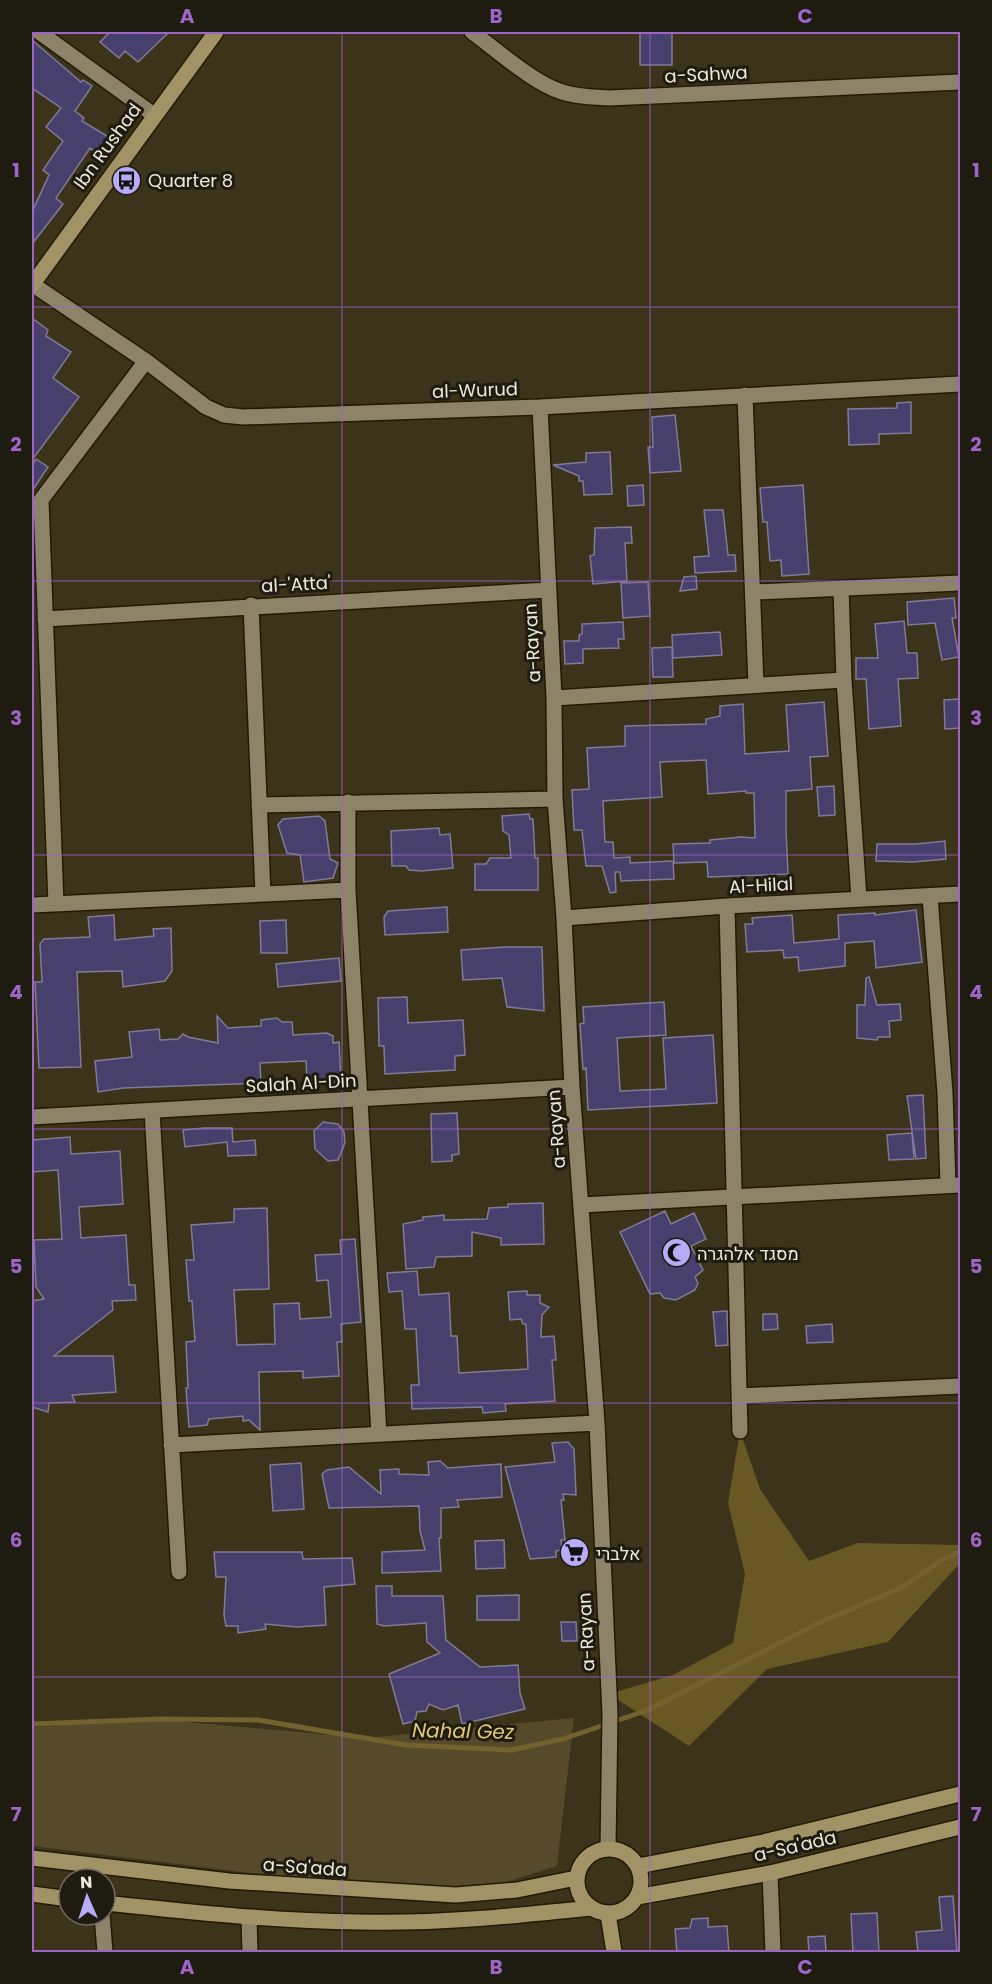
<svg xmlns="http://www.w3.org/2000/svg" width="992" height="1984" font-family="Poppins,Heebo,sans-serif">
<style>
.green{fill:#564a2a}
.forest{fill:#695824}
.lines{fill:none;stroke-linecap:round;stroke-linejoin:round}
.stream{stroke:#73622e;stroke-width:5}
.building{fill:#48406c;stroke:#7f7b96;stroke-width:1.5}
.street-casing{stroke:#221a03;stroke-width:18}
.secondary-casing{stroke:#221a03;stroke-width:18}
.street{stroke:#8c8368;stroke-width:15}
.secondary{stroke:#a29367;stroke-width:15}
.grid{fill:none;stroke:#9e65c7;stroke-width:1.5;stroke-opacity:0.55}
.labels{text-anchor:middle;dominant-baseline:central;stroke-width:6;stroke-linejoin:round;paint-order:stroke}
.street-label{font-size:18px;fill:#eee9db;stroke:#1e1b10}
.poi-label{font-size:18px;fill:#eee9db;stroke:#1e1b10;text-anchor:start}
.water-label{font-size:20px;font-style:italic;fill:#e2c778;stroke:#1e1b10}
.neatline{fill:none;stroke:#9e65c7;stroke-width:2}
.grid-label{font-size:20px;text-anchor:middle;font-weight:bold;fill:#9e65c7}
</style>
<rect width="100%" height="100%" fill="#3b331a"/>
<path class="green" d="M574,1718L557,1866L469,1894L290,1878L32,1846V1727L152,1719L366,1738Z"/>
<path class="forest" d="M740,1431L760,1489L809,1561L858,1543L960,1545V1563L888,1642L767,1669L689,1746L609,1694L673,1675L733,1643L745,1574L728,1503Z"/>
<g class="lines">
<path class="stream" d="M32,1724L160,1719L258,1720L406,1745L512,1750L563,1739L648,1710L821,1622L901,1588L942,1560L960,1552"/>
</g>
<path class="building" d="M110,32H169L138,62L125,51L119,58L100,42Z
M640,32H672V65H640Z
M32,40L81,82L83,80L92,86L75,111L84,118L82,121L112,139L100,156L90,148L56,198L63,204L32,244V212L49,175L43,170L63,141L46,127L61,108L32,88Z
M32,318L48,330L46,336L71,352L53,378L79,397L32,460Z
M911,402V433L879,434V444L849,445L848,409L897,408V403Z
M675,415L681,471L650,473L648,447H653L652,417Z
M610,452L612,494L584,495L583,481H579V476L553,465L586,462V453Z
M36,459L48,467L32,491V466Z
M643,485L644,505L628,506L627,486Z
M803,485L809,574L782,576L781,560L770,561L767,522H763L760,488Z
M704,510H723L728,555H735L736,571L695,573L694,557L709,556Z
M631,527L632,543H625L627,581L593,584L590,556L594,555L595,528Z
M696,576L697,589L680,591L684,577Z
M648,582L650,616L623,618L621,583Z
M954,598L956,618H952L959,657L942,660L935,623L908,625L907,602Z
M904,621L907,653H917L918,678L898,679L901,726L869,729L866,679H856V658H878L875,624Z
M623,622L624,639H618L619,648L583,649V663L565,664L564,641H579V635L582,634V624Z
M720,632L722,655L673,658L672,635Z
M672,647L673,677H653L652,648Z
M960,699V728L945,729L944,700Z
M824,702L828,756L810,757L812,789L786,791V830L788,874L708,877L707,862L674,863L673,844L710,843V840L741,837L755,838L754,793H746V791L708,794L706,760L660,762L662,797L603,801L605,842H613L614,858L630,857V863L673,861L674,879L621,881L620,872H615L616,892L610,893L602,866H586L582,830H574L572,790L589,789L587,748L625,746V726L706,724V719L720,716V706L743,704L745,754L789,751L786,705Z
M834,786L835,815L819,816L817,787Z
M529,814L530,819H533L535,858H538V890H475V864H486L490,858H511L509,835L503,831L502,816Z
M319,816L325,821L330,859L338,863L333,878L304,882L300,855L287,853L278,825L283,819Z
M439,828L440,835L450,834L453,868L422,871L409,870L406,866H392L391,831Z
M945,841L946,859L913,862L876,861L877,844H916Z
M447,907L448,932L385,935L384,917L388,911Z
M916,910L922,962L876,968L874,941L845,943V966L799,971L798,957L784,958L783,950L747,952L745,924H753L752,918L792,915L794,943L839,939L838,915L875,913V915Z
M114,915L115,940L154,936L153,929L171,928L172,971L165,981L123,987L122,971L77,972L81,1067L39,1068L35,982H42L40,944L44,939L90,937L88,917Z
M286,920L287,953H261L260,921Z
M505,947H542L544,1011L507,1007L502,978L463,980L461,950Z
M339,958L341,981L278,987L276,964Z
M869,977L877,1005L900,1004L901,1020L889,1021L890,1037H878L877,1040L857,1038V1005H865L866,978Z
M407,997L408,1023L463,1020L465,1055L455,1056V1070L385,1074L384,1046H379L378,998Z
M664,1002L666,1035L617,1038L620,1091L666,1089L663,1038L713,1035L717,1103L588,1110L586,1068L583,1069L580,1024L584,1023L583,1007Z
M217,1016L228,1028L261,1026V1020L277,1018L282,1022H292L293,1035L327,1033L333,1036V1043L339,1042L341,1082L307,1084L306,1061L260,1063L261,1083L123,1088L98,1092L95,1061L132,1057L129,1032L159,1029L160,1040L178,1039L183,1034L188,1037L218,1043Z
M923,1095L926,1158L916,1159L907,1096Z
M457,1113L459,1154L452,1155V1161L432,1162L431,1114Z
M323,1122L338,1124L344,1132L345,1143L338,1160L328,1161L315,1149L314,1131Z
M205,1128H232L233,1142L255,1140L256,1155L228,1156L227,1142L185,1147L183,1130Z
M912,1133L914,1159L889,1160L887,1135Z
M70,1137L71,1154L120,1151L123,1204L79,1207L81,1238L126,1235L129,1285H135L136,1300L112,1301L113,1310L54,1356H113L116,1392L72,1395L75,1402L49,1403L48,1412L32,1407V1301L44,1299L36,1287L34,1240L62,1239L58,1170L32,1172V1140Z
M543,1203L544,1244L501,1245V1238L472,1232V1256L436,1257L434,1267L406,1269L403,1224L423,1220V1217L444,1215V1220L487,1219L489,1208L508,1207V1204Z
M267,1208L269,1289L234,1290L237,1345L275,1344L274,1304L299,1303L300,1319L331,1317L328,1280L317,1281L315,1255L341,1254L340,1240L355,1239L361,1322L341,1324L342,1342H337L339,1376L303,1378V1371L259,1372L260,1430L249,1420L243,1421V1416L209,1419L207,1425L189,1427L186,1388H188L186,1342L195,1341L192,1301H189L186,1260H194L191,1225L234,1222V1209Z
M665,1211L671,1224L694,1213L706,1239L691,1246L703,1270L695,1277L698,1283L695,1290L676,1300L664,1298L660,1293L650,1294L620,1232Z
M417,1271L419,1295L449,1293L451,1336H457L459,1373L528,1369L526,1324H523L521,1319L510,1320L508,1292L527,1291V1295H540V1303L549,1307L542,1315L541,1337L554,1336L556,1360H552L555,1401L505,1404L506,1411L483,1413L482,1407L412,1409L411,1385H419L416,1329H405L402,1291L389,1292L387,1273Z
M727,1311L728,1345L716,1346L713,1312Z
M763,1314H777L778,1329L763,1330Z
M832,1324L833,1342L807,1343L806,1326Z
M568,1442L574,1449L576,1495L563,1494L564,1500H561L565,1540H561L562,1550L556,1551V1557L530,1559L505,1467L555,1462L552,1443Z
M440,1461L448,1468L501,1464L502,1497L457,1500L459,1507L441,1508V1538H439L441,1571L382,1573V1552L425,1550L420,1531L419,1506L329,1508L322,1474L327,1470L349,1467L381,1494L380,1470L399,1469V1474L429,1475L428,1462Z
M301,1463L304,1509L273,1511L270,1465Z
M504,1540L505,1568L476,1569L475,1541Z
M214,1552H302L303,1559L352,1558L355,1584L324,1587L326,1625L296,1627L265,1624L266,1629L238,1633V1626H226L224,1615L226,1577H216Z
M376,1586H392V1596H443L446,1640L480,1667L518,1665L520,1693L525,1709L462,1724L458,1705L443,1710L429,1704L426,1711L417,1712L415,1721L403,1724L389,1674L440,1653L427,1642L426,1623L384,1626L377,1624Z
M519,1595V1620H477V1596Z
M561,1622H576L577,1641H562Z
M953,1896L957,1953H918L916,1932L942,1930L939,1897Z
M877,1913L879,1953H853L851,1914Z
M708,1918V1927L727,1926L729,1953H677L675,1929L690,1928L692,1919Z
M825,1936L826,1953H809L808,1937Z"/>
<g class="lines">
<defs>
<path id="street" d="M39,32L154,115
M472,32C497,50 533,83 562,92C577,97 593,97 609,98L960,82
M32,284L146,361L206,407L224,415L243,417L540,407L960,384
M745,395L756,685
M540,407L554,698L555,799L564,918L572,1087L597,1423L610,1714L608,1848
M841,588L844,680L859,898
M754,592L960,583
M251,605L263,894
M45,619L549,590
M554,698L844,680
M348,802V890L379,1434
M259,805L555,799
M930,896L945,1093L948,1185
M56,904L41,500L146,361
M32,905L348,890
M727,906L740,1431
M564,918L727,906L960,894
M152,1111L179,1572
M32,1117L572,1087
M581,1205L960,1185
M739,1396L960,1386
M171,1445L597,1423
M770,1873L773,1952
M102,1915L105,1952
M249,1918L250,1952"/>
<path id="secondary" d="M32,285L216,32
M577 1881a32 32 0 1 1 64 0a32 32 0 1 1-64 0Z
M32,1858L229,1881L456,1895L517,1890L576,1878
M638,1866L763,1842L960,1794
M32,1894L69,1899
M637,1897L770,1873L960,1827
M105,1903C190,1912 274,1921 359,1922C437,1924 514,1916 591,1908
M608,1914L614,1952"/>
</defs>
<use href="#street" class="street-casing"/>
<use href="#secondary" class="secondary-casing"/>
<use href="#street" class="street"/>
<use href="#secondary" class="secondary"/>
</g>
<path class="grid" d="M342,32V1952M650,32V1952M32,307H960M32,581H960M32,855H960M32,1129H960M32,1403H960M32,1677H960"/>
<defs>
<symbol id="bus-disc" viewBox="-11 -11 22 22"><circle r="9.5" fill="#b8abf7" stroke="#1e1b10"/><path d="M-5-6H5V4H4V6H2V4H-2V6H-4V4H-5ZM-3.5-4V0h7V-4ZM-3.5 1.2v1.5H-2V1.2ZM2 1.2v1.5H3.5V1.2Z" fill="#111"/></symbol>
<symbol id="mosque-disc" viewBox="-11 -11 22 22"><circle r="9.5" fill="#b8abf7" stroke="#1e1b10"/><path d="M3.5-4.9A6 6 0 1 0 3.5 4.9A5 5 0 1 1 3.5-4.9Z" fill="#111"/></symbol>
<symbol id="supermarket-disc" viewBox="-11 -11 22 22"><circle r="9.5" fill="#b8abf7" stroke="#1e1b10"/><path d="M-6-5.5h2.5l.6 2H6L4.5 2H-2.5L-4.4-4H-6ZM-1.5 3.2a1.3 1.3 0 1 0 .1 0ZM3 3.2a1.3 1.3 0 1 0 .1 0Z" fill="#111"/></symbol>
</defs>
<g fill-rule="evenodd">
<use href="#bus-disc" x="110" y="164" width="33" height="33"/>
<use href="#mosque-disc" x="660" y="1236" width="33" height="33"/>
<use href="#supermarket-disc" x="558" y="1536" width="33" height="33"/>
</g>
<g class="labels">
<g class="street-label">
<text transform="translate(706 74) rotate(-3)">a-Sahwa</text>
<text transform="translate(107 146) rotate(-54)">Ibn Rushad</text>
<text transform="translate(475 390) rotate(-2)">al-Wurud</text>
<text transform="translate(296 584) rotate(-3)">al-'Atta'</text>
<text transform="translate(532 643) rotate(-93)">a-Rayan</text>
<text transform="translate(761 885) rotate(-3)">Al-Hilal</text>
<text transform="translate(301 1083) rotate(-3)">Salah Al-Din</text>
<text transform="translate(556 1129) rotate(-94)">a-Rayan</text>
<text transform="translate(586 1632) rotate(-93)">a-Rayan</text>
<text transform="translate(795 1846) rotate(-13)">a-Sa'ada</text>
<text transform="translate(305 1867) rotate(4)">a-Sa'ada</text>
</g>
<g class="poi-label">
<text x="148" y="180">Quarter 8</text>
<text x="697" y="1253">מסגד אלהגרה</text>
<text x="596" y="1553">אלברי</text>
</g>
<g class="water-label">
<text transform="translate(463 1731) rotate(1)">Nahal Gez</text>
</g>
</g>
<rect width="992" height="1984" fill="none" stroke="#1e1b10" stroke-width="66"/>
<g transform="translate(87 1897) rotate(357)"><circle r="28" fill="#1e1b10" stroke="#716d61" stroke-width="1.5"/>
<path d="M0-4.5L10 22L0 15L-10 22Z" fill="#b8abf7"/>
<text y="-9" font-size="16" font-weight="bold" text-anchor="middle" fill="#eee9db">N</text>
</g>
<rect x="33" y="33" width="926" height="1918" class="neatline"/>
<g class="grid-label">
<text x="187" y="23">A</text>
<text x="496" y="23">B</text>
<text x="805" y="23">C</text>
<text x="16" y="177">1</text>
<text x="976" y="177">1</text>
<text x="16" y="451">2</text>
<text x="976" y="451">2</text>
<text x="16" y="725">3</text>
<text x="976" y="725">3</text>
<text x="16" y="999">4</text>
<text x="976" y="999">4</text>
<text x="16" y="1273">5</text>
<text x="976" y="1273">5</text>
<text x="16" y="1547">6</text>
<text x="976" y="1547">6</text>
<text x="16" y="1821">7</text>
<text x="976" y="1821">7</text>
<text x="187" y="1974">A</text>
<text x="496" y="1974">B</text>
<text x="805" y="1974">C</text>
</g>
</svg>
